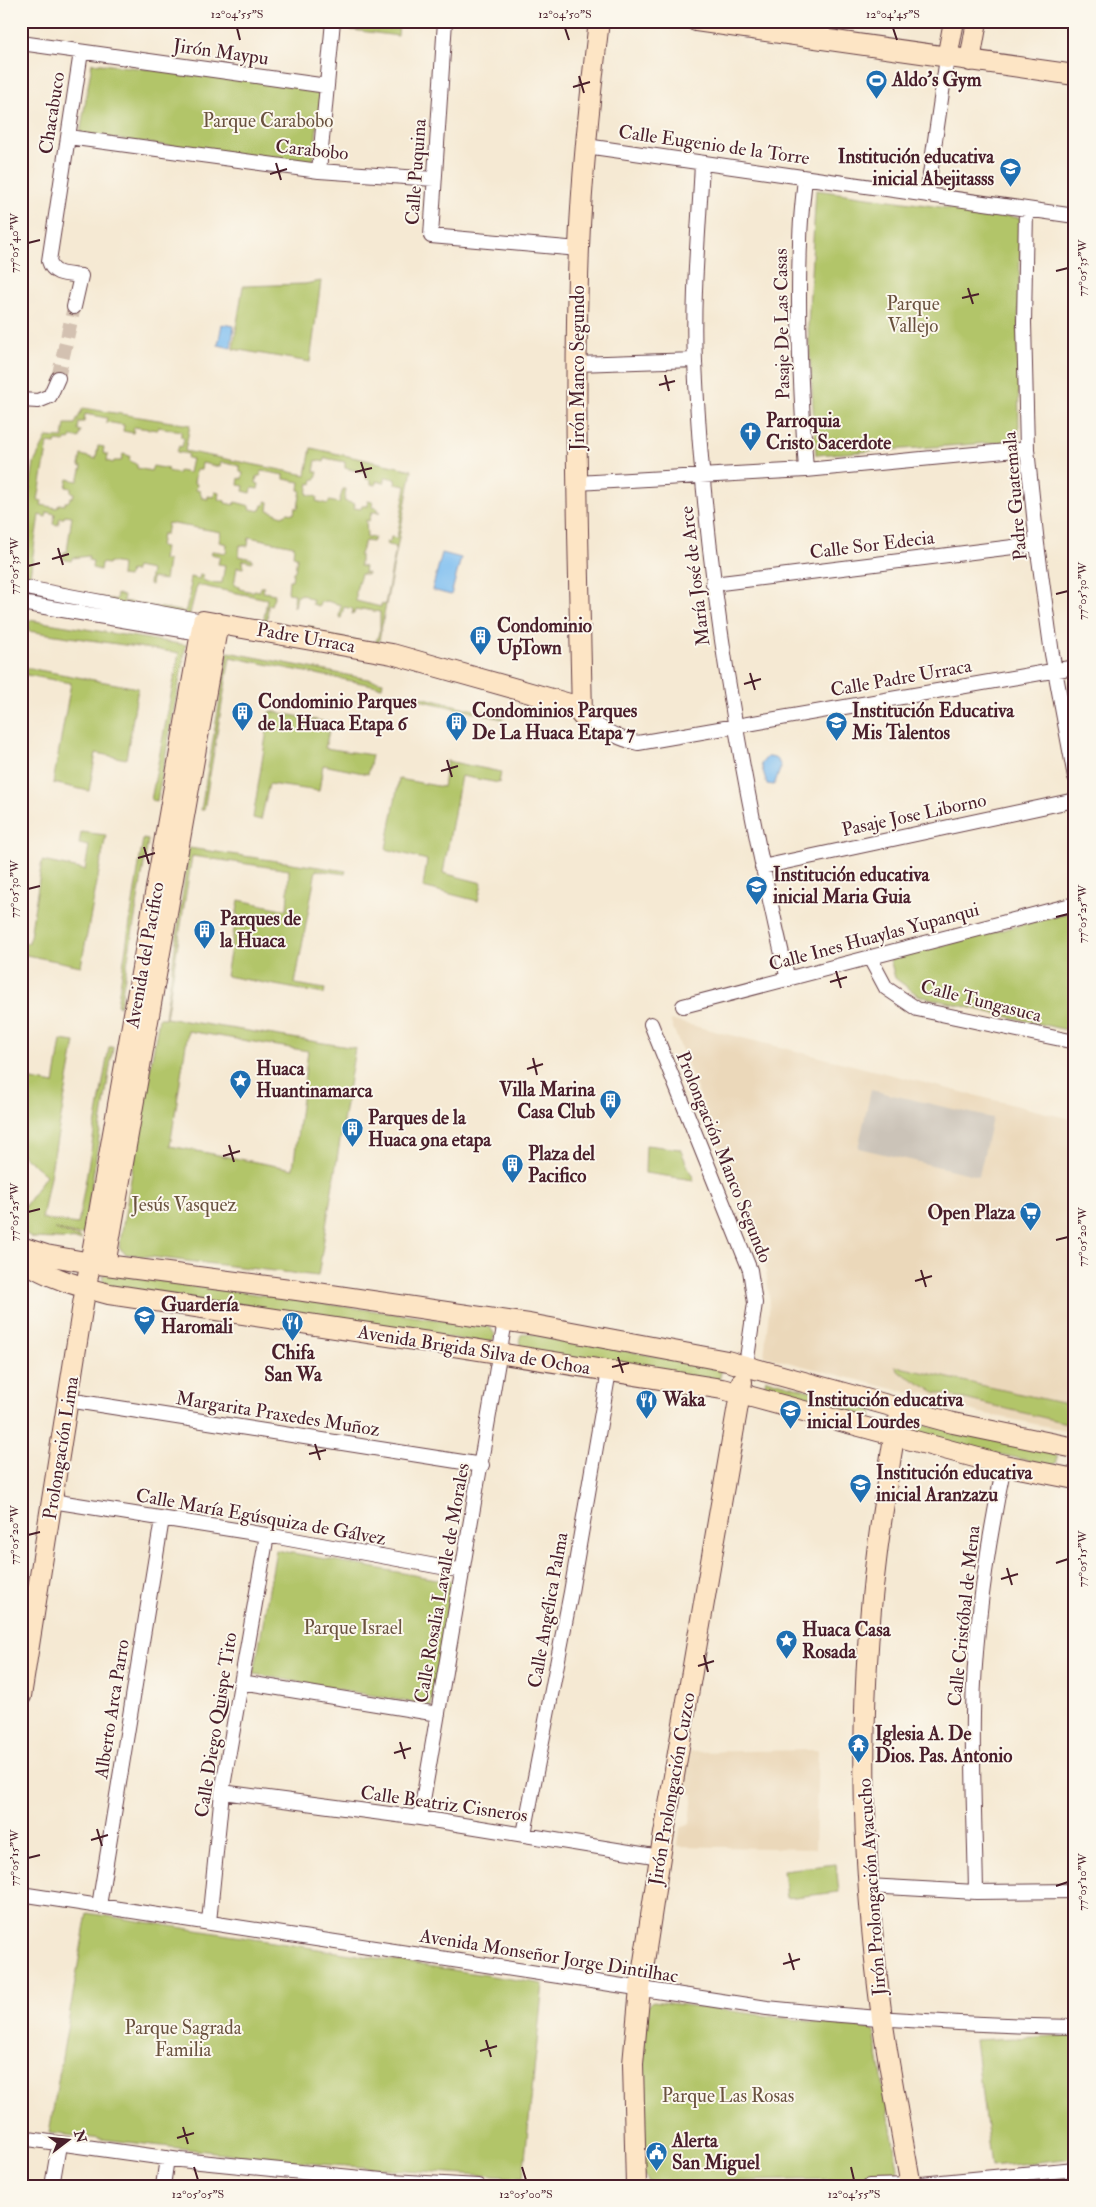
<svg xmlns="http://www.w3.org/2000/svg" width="1096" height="2207" font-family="'IM FELL Double Pica',serif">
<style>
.built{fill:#ebd8ba}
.industrial{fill:#cbc3b8}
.green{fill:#b2c569;stroke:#7e724a;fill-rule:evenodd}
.water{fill:#7bbdf1;stroke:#626e8e}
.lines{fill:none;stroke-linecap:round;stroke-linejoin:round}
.street-tunnel{stroke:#d3c1b1;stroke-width:14;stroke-dasharray:14 7;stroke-linecap:butt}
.street-casing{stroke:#643d44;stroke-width:16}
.secondary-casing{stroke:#643d44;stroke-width:22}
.street{stroke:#fff;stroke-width:14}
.secondary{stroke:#fde5c5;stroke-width:20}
.ticks{fill:none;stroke:#4a1f2b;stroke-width:2}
.labels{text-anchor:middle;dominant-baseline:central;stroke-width:4;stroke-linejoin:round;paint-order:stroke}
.street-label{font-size:19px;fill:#4a1f2b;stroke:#fbf7ec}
.poi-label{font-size:19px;font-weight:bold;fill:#4a1f2b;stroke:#fbf7ec;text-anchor:start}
.park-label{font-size:19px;fill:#69513e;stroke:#fbf7ec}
.neatline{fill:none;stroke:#4a1f2b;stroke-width:2}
.ticks-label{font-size:12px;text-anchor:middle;fill:#4a1f2b}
</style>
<rect width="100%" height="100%" fill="#fbf7ec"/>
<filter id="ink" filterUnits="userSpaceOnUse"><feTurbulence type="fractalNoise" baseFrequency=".02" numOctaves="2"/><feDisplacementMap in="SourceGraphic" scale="10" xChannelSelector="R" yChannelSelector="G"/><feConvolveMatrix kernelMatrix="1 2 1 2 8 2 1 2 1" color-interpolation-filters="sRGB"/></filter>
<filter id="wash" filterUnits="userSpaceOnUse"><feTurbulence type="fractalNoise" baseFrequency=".0096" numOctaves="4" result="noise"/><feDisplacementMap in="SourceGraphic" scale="20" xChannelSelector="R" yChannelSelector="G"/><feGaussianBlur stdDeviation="1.12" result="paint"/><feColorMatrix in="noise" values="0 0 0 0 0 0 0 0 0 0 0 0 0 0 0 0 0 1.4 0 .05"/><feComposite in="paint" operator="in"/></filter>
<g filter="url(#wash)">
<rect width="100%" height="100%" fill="#f5e9d3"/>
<path class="built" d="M670,1020L1075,1120V1432L981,1413L940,1402L928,1393L913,1394L764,1356L770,1302L765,1263Z
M818,1750L815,1849L678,1846L680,1828L690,1823L693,1794L681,1793L689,1752Z"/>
<path class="industrial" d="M871,1090L992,1118L979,1176L858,1148Z"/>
<path class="green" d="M346,21H399L398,36L345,29Z
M92,63L321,88L313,165L80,134Z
M816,190L1021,218L1018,328L1019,441L816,455L808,325Z
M321,281L310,362L233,349L243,286L305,284Z
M83,408L190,425L185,451L306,475L311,448L412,470L377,651L262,631L267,599L197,585L188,621L27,587L21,591L27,506L34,463L47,437L63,438L65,424H75ZM85,414L107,418L106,422L124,425L123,431L133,433L134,427L157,430L158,427L181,431V437L184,438L182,447L179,446L177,452L188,454L187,458L192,459L189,473L179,471L178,474L168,471V469L153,466L151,471L137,468V465L129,460L130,456L123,454L121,461H114L113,463L107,461L108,455L103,453L104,447L98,446L96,459L81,455L79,466L82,467L78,481L68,479L66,487L71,488V492L74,493L73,497H71L68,502H65V505L59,504L57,508L41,505L42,501L38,500L48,443L55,444L56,441L65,442L66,439L70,440L71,436L79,438L81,431L78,430L79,422H84ZM325,458L345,462V468L367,473L366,479L371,480V484L376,485V481L384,483L386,477L396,479L395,484L406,486L397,538L391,537L390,542H387L386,544L396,547L385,605L381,604V607L356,601V590L361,574H368V573L364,572L365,567L360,566V554L365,541L372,542L375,538L367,537L366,520L369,521L372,512H380L377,511V508L372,507L373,502L368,501V506H362L361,509L354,508L355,504L344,501L346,489H343L339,503L329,501L328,504L316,501L317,497L307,494L309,483L312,484L313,479H316L318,472H314L316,460L324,462ZM221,462L240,466V472L243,473L242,479L239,478L238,485L244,486L243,491L251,493L252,488L258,489L259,484L256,483L257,476H260L262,471L284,475V479L300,482L299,490H301L298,508H295L294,514L288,513L282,516L268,510L269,502L266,501L265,505H262L260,511L250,509V506L235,502L234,505L225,503V501L218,499L219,493L215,492L214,497L208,496V499L202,498L200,491L196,490L197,484L194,483L196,470H201L202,463L220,467ZM47,512L55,514L53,524L58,525L60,518H64L65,515L72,516L67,552H64L62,559L71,561L72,558L89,556L88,560L93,561L92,568L100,570L101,563L108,564L109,562L122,564L121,576L128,577L130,571L134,572L136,567L151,570L149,584L151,585L152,578L165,580L168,561L163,560L165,547L160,546L162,534H166L168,523L221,532L219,542L227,544L226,553L212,551L211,554L220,556L218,564L225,565L222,583C215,582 208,584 202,579L203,575H200L199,579L190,577L189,584L191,585L189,591L191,592L185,612L123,601L124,596L117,594L116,600L65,591L62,584L57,583L56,586L34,585V582L29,581L39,515L46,517ZM249,537L294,546L293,556L297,557L295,571L293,572L292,580H289L288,593L295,594L293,607H295L297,596L301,594L313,600L312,604L319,606L320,602L327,601L341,605L339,617L341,618L344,607L353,609L352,614H354L355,610L361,611L362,609L380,612V630L375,644L314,633V627L308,626L306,631L267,625L268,605H271L275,594L263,592L264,587H261L260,591L254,590L253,592L239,589V587L234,585L237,567L243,568V560L252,562V559L239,556L240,545L248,546Z
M29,620L186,645L157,801L151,800L179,653L28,631Z
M228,652L383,682L382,687L230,657L204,810H201Z
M22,667L138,688L126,759L96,753L89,791L53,783L71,683L21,674Z
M416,696L504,717L503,719L415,699Z
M270,711L331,723L325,748L372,755L368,774L323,765L319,791L269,784L261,820L253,818Z
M447,761L501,772L499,783L461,776L443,873L482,883L478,901L423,887L427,860L386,849L399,779L443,787Z
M81,832L106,835L81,966L21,954V942L29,943L42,861L85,870L89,846L79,844Z
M143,839L148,840L120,1006L117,1005Z
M189,848L346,871L345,874L316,870L295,984L325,989L324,994L226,976L239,900L287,910L289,870L192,856L166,1018L355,1048L318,1276L126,1254L119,1248L159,1018H165ZM188,1031L308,1051L293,1169L170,1146Z
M1075,911V1032L919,996L895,978L890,959Z
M61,1040L75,1042L42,1219L78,1224L109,1047H113L84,1234L78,1235L55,1229L81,1238V1240L33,1238L21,1231V1203L25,1206L46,1175L21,1154V1078L54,1084Z
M646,1145L680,1149L694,1180L645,1173Z
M106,1273L490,1327L495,1335L492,1341L486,1343L106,1288L103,1282V1276Z
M527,1333L722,1368L719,1382L525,1350C519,1345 518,1342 521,1335Z
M895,1366L1075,1406V1425L935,1392L899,1372Z
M766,1379L874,1408L870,1423L762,1394Z
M919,1424L1052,1451L1057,1456V1462L1053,1466L918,1436Z
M276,1550L452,1582L431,1706L254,1674Z
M836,1864L839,1892L786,1898L783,1870Z
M87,1913L543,1984L523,2178L318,2164L49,2133Z
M653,2001L869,2029L874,2032L898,2168L896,2173L887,2178L649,2183L644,2174L643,2080L646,2008Z
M1075,2035V2158L991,2167L975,2040Z"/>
<path class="water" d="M222,324L234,326L231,348L218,345Z
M442,553L461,558L451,595L432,590Z
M767,757C775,757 778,759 781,767L774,785L767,784L761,764Z"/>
</g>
<g filter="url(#ink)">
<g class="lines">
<path class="street-tunnel" d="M58,378L74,307"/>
<defs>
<path id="street" d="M445,21L431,236L579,249
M821,39L824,21
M21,43L327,86
M68,137L319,171L434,179
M586,146L1075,216
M702,163C699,229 692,296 695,362C704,571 740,776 788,980
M319,171L333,21
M805,178C803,199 800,221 800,243C797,319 801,394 806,470
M927,195L947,58
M1026,209L1024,323L1027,449L1037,544L1052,654L1075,777
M74,307L81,276C68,274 53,276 49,261L81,52
M577,364L695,360
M21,400L38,401L50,396L58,378
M577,483L806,470L1027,449
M713,584L1037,544
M21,587L203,621
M21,603L200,633
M582,716C600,727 617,739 638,743L1075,667
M762,867L1075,800
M870,958L886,988L917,1009L1075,1042
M683,1006L1075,904
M651,1024L750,1270L755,1303L746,1365
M68,1400L482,1465
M52,1501L267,1535L463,1571
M241,1682L438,1714
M222,1792L420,1818L660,1857
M420,1818L505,1321
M524,1834L571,1592L609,1371
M868,1886L976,1892L1075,1891
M976,1892C975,1832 972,1773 973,1714C974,1630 987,1547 1004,1465
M21,1894L767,2008C869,2019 971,2025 1075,2027
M99,1906L162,1519
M209,1922L222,1792L267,1535
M21,2138L180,2160L392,2181L478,2186
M52,2186L59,2145
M163,2186L167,2158
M869,2186L911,2185L1075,2169"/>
<path id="secondary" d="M696,21L1075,75
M947,58L954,21
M970,61L977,21
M582,716C579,560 573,403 579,247C582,172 590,96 599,21
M21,1247L46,1255L91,1263L297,1290L529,1324L727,1361L953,1423L1075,1448
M21,1259C48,1278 78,1286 109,1294L435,1343L722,1389L1004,1465L1075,1479
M105,1265L218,623
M897,1423C891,1450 888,1477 884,1503C857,1674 859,1847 882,2018C890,2074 901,2130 911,2186
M21,1696L83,1304L203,621L392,654L573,705L582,716
M636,2186L633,2064L640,1988L660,1857L742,1382"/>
</defs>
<use href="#street" class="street-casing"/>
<use href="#secondary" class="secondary-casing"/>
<use href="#street" class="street"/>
<use href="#secondary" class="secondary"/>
</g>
</g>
<path class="ticks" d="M237,28L240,40M565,28L569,40M893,28L897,40M579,76L584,93M573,87L590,82M276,163L281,180M270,174L287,169M28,243L40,240M1056,271L1068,268M968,288L973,304M962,298L979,294M665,375L669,391M659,385L675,381M361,462L366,478M355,472L372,468M58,548L63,565M52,559L69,554M28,566L40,563M1056,594L1068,591M750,673L755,690M744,684L761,679M447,760L452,777M441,771L458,766M144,847L149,864M138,858L155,853M28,889L40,886M1056,917L1068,914M836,971L841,988M830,982L847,977M533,1058L537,1075M527,1069L543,1064M229,1145L234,1162M223,1156L240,1151M28,1212L40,1209M1056,1240L1068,1237M921,1270L926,1287M915,1281L932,1276M618,1357L623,1373M612,1367L629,1363M315,1444L320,1460M309,1454L326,1450M28,1535L40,1532M1056,1563L1068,1559M1007,1568L1012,1585M1001,1579L1018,1574M704,1655L708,1672M698,1666L714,1661M400,1742L405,1759M394,1753L411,1748M97,1829L102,1846M91,1840L108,1835M28,1858L40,1855M1056,1886L1068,1882M789,1953L794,1970M783,1964L800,1959M486,2040L491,2057M480,2051L497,2046M183,2127L188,2144M177,2138L194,2133M194,2167L198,2180M522,2167L526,2180M851,2167L854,2180"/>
<defs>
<symbol id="stadium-pin" viewBox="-11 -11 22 30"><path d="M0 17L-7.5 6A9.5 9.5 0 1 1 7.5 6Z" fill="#1f6fb2" stroke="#fbf7ec"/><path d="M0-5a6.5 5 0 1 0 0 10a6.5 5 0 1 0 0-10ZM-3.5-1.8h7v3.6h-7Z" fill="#fff"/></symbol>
<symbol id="school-pin" viewBox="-11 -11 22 30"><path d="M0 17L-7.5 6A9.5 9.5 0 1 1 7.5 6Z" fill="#1f6fb2" stroke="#fbf7ec"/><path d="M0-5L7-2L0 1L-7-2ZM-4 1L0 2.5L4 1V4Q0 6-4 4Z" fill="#fff"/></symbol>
<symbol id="church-pin" viewBox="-11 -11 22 30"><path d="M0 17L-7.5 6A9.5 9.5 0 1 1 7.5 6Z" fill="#1f6fb2" stroke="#fbf7ec"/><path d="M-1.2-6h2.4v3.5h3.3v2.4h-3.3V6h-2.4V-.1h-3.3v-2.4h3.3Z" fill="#fff"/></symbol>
<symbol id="building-pin" viewBox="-11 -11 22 30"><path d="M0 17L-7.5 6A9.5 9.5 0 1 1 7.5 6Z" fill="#1f6fb2" stroke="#fbf7ec"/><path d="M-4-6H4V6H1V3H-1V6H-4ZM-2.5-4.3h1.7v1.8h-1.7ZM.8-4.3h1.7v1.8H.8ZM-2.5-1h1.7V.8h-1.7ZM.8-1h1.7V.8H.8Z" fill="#fff"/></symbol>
<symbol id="sight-pin" viewBox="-11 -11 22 30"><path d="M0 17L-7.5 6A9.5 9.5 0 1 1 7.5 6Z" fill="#1f6fb2" stroke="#fbf7ec"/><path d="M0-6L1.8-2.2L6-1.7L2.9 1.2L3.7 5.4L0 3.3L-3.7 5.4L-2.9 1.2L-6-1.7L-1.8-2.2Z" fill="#fff"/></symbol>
<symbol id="supermarket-pin" viewBox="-11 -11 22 30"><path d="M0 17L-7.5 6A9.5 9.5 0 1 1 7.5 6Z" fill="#1f6fb2" stroke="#fbf7ec"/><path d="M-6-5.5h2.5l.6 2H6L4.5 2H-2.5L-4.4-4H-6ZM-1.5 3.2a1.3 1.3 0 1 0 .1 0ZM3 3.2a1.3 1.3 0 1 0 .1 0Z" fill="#fff"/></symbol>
<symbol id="restaurant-pin" viewBox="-11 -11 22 30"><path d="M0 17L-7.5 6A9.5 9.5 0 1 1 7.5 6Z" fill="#1f6fb2" stroke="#fbf7ec"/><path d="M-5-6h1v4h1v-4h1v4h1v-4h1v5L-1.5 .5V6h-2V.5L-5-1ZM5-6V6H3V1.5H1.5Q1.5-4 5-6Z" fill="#fff"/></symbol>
<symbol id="temple-pin" viewBox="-11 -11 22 30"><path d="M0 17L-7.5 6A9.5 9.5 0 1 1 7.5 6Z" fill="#1f6fb2" stroke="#fbf7ec"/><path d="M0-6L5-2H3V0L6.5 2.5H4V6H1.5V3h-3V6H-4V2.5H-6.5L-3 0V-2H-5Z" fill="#fff"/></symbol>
<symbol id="civic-pin" viewBox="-11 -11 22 30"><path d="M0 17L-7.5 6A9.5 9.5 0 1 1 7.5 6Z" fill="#1f6fb2" stroke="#fbf7ec"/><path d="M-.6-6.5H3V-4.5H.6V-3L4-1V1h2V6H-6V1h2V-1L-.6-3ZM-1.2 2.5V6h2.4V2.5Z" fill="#fff"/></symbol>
</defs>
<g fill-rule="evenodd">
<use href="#stadium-pin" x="864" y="68" width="25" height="34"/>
<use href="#school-pin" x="998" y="156" width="25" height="34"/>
<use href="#church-pin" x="738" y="420" width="25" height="34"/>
<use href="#building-pin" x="468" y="624" width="25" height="34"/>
<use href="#building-pin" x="230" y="700" width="25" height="34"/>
<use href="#building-pin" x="444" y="710" width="25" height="34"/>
<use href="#school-pin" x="824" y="710" width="25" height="34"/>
<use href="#school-pin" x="744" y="874" width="25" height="34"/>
<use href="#building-pin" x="192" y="918" width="25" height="34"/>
<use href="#sight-pin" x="228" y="1068" width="25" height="34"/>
<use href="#building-pin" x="598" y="1088" width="25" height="34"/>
<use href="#building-pin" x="340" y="1116" width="25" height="34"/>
<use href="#building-pin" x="500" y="1152" width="25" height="34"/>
<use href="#supermarket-pin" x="1018" y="1200" width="25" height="34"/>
<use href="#school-pin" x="132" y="1304" width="25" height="34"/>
<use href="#restaurant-pin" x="280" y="1310" width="25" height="34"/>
<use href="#restaurant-pin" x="634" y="1388" width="25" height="34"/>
<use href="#school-pin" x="778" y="1398" width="25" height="34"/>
<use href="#school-pin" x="848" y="1472" width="25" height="34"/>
<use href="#sight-pin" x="774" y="1628" width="25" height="34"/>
<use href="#temple-pin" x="846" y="1732" width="25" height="34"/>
<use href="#civic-pin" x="644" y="2140" width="25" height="34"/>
</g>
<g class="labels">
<g class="street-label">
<text transform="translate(221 52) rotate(8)">Jirón Maypu</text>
<text transform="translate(52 113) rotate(-81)">Chacabuco</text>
<text transform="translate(714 145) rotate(8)">Calle Eugenio de la Torre</text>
<text transform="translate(312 150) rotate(6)">Carabobo</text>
<text transform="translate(416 172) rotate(-86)">Calle Puquina</text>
<text transform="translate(782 324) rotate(-91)">Pasaje De Las Casas</text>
<text transform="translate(578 368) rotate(-90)">Jirón Manco Segundo</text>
<text transform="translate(1015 496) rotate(-95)">Padre Guatemala</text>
<text transform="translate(872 545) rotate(-7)">Calle Sor Edecia</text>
<text transform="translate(695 576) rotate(-97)">María José de Arce</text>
<text transform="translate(306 638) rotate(10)">Padre Urraca</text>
<text transform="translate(901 678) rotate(-10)">Calle Padre Urraca</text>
<text transform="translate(914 815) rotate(-12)">Pasaje Jose Liborno</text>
<text transform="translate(874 937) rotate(-15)">Calle Ines Huaylas Yupanqui</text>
<text transform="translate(145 955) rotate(-80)">Avenida del Pacifico</text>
<text transform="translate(981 1001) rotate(14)">Calle Tungasuca</text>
<text transform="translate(724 1157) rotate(68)">Prolongación Manco Segundo</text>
<text transform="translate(474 1350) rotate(9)">Avenida Brigida Silva de Ochoa</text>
<text transform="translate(278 1414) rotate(9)">Margarita Praxedes Muñoz</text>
<text transform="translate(61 1448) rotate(-81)">Prolongación Lima</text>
<text transform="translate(261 1517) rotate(10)">Calle María Egúsquiza de Gálvez</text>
<text transform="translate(442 1583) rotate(-80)">Calle Rosalia Lavalle de Morales</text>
<text transform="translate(548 1610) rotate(-80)">Calle Angélica Palma</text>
<text transform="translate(964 1616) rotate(-84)">Calle Cristóbal de Mena</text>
<text transform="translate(112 1709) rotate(-81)">Alberto Arca Parro</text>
<text transform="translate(216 1725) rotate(-81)">Calle Diego Quispe Tito</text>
<text transform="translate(672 1789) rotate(-80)">Jirón Prolongación Cuzco</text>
<text transform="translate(444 1804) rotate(8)">Calle Beatriz Cisneros</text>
<text transform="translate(872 1887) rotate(-94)">Jirón Prolongación Ayacucho</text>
<text transform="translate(549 1956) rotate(9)">Avenida Monseñor Jorge Dintilhac</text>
</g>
<g class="poi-label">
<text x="892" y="80">Aldo's Gym</text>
<text x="994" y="157" text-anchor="end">Institución educativa<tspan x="994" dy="22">inicial Abejitasss</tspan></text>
<text x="766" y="421">Parroquia<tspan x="766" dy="22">Cristo Sacerdote</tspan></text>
<text x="497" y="626">Condominio<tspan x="497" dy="22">UpTown</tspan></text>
<text x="258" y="702">Condominio Parques<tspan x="258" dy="22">de la Huaca Etapa 6</tspan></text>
<text x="472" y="711">Condominios Parques<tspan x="472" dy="22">De La Huaca Etapa 7</tspan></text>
<text x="852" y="711">Institución Educativa<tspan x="852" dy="22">Mis Talentos</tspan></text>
<text x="773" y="875">Institución educativa<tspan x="773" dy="22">inicial Maria Guia</tspan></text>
<text x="220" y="919">Parques de<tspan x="220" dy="22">la Huaca</tspan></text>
<text x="256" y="1069">Huaca<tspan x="256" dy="22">Huantinamarca</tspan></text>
<text x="595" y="1090" text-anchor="end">Villa Marina<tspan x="595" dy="22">Casa Club</tspan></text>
<text x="368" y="1118">Parques de la<tspan x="368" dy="22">Huaca 9na etapa</tspan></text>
<text x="528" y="1154">Plaza del<tspan x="528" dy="22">Pacifico</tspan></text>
<text x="1015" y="1213" text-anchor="end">Open Plaza</text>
<text x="161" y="1305">Guardería<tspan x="161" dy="22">Haromali</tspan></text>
<text x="293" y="1353" text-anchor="middle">Chifa<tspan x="293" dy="22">San Wa</tspan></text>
<text x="663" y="1400">Waka</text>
<text x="807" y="1400">Institución educativa<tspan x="807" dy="22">inicial Lourdes</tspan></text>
<text x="876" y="1473">Institución educativa<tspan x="876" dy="22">inicial Aranzazu</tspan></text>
<text x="802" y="1630">Huaca Casa<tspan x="802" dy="22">Rosada</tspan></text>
<text x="875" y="1734">Iglesia A. De<tspan x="875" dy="22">Dios. Pas. Antonio</tspan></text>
<text x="672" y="2141">Alerta<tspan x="672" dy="22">San Miguel</tspan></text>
</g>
<g class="park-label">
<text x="268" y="121">Parque Carabobo</text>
<text x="913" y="304">Parque<tspan x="913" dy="22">Vallejo</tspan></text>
<text x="184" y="1205">Jesús Vasquez</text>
<text x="353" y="1628">Parque Israel</text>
<text x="183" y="2028">Parque Sagrada<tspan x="183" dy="22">Familia</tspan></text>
<text x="728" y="2096">Parque Las Rosas</text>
</g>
</g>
<rect width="1096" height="2207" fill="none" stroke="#fbf7ec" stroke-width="55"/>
<g transform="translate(68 2140) rotate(74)" stroke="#fbf7ec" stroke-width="4" paint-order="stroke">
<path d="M0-4L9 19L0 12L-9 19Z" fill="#4a1f2b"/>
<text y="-8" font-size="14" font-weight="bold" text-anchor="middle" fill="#4a1f2b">N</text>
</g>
<rect x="28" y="28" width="1040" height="2152" class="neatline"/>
<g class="ticks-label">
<text x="237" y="18">12°04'55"S</text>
<text x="565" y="18">12°04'50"S</text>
<text x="893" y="18">12°04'45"S</text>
<text transform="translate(14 243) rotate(-90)" y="4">77°05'40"W</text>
<text transform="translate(1082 268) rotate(-90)" y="4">77°05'35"W</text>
<text transform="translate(14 566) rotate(-90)" y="4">77°05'35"W</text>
<text transform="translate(1082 591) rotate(-90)" y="4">77°05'30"W</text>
<text transform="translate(14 889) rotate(-90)" y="4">77°05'30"W</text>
<text transform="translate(1082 914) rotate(-90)" y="4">77°05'25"W</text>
<text transform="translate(14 1212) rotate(-90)" y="4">77°05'25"W</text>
<text transform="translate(1082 1237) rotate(-90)" y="4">77°05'20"W</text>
<text transform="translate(14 1535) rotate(-90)" y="4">77°05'20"W</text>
<text transform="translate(1082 1559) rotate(-90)" y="4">77°05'15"W</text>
<text transform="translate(14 1858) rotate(-90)" y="4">77°05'15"W</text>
<text transform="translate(1082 1882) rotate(-90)" y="4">77°05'10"W</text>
<text x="198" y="2198">12°05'05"S</text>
<text x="526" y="2198">12°05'00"S</text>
<text x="854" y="2198">12°04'55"S</text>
</g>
</svg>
